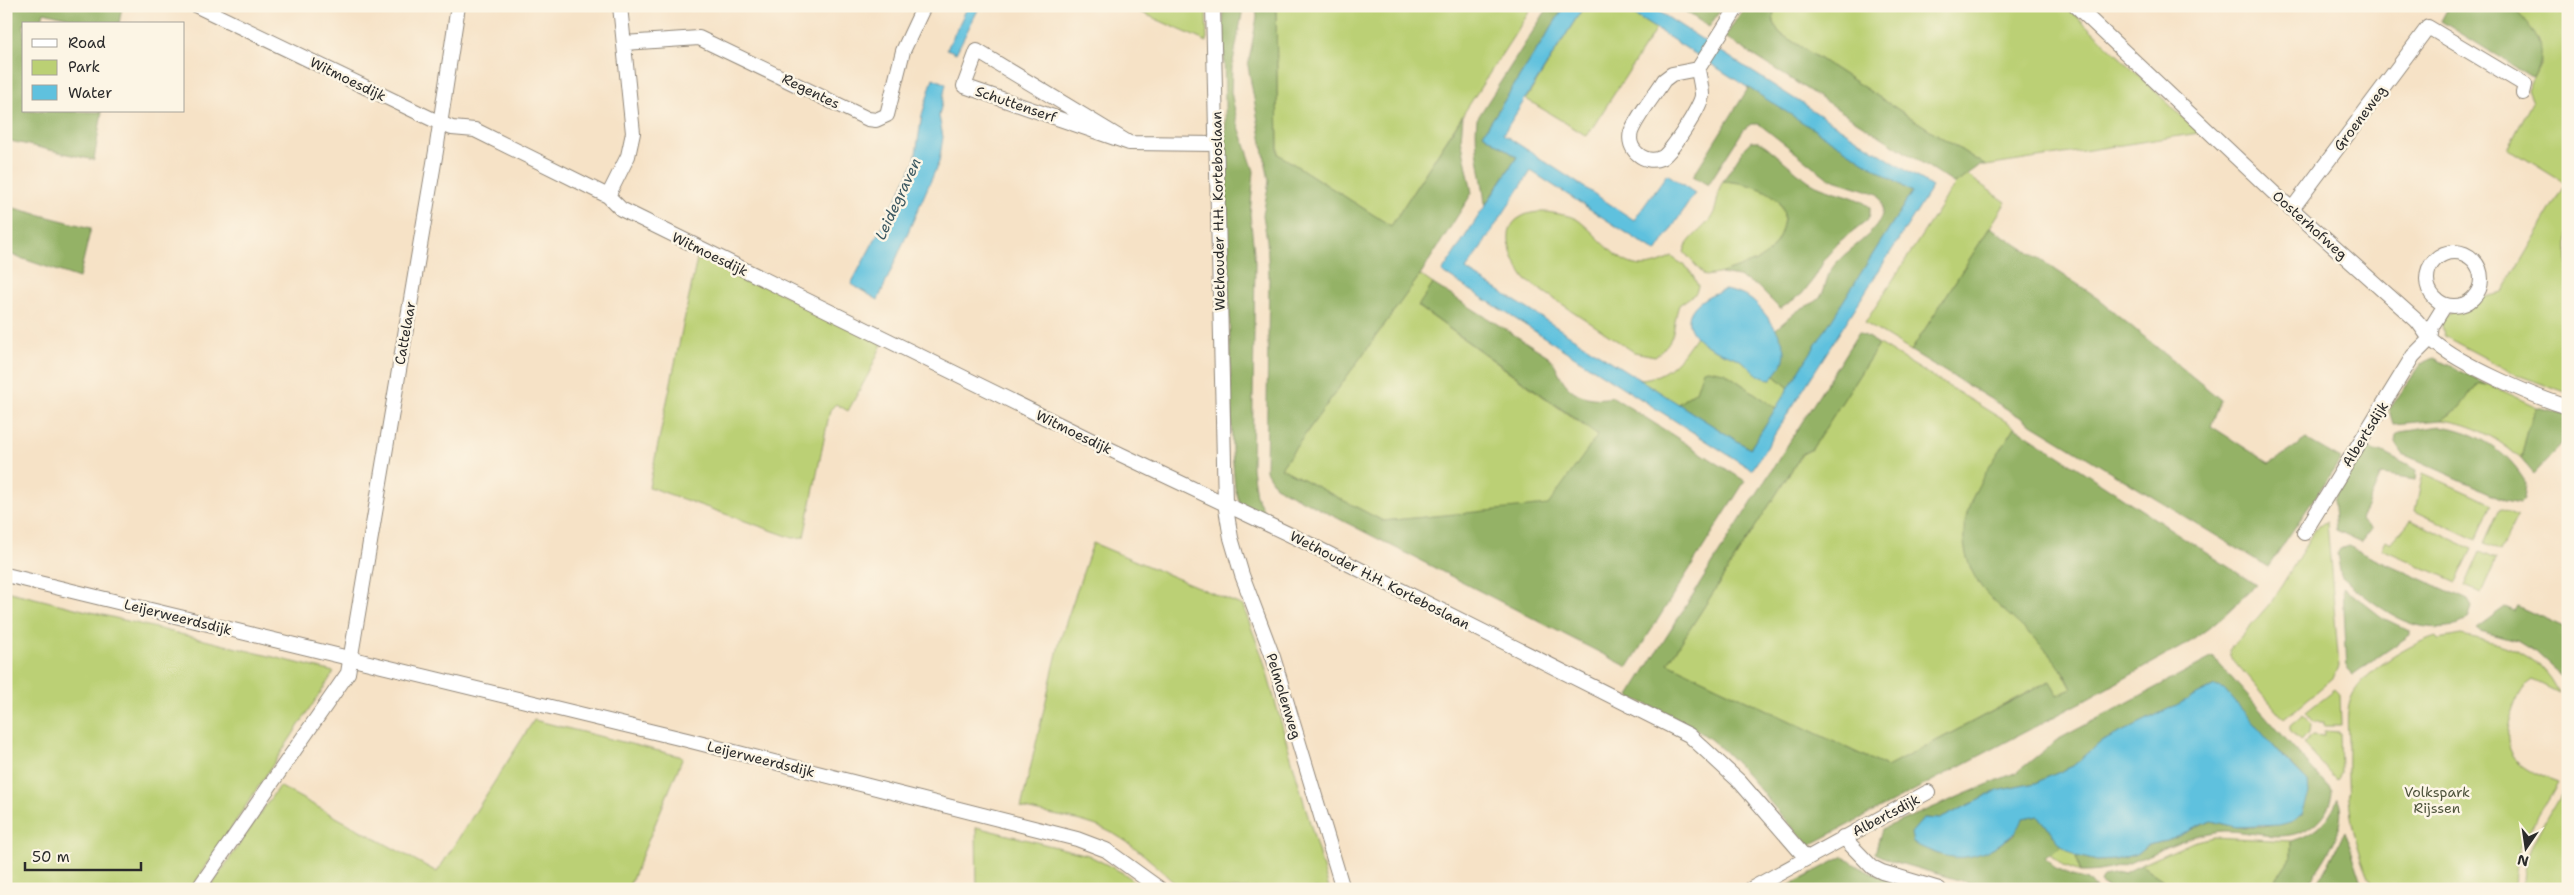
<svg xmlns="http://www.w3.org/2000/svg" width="2574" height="895" font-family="'Shantell Sans',sans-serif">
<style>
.green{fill:#bbd074;stroke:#737e50}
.forest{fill:#94b266;stroke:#606e48}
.water{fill:#5fc1de;stroke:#457684}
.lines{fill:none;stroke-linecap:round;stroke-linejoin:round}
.street-casing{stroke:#908678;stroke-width:16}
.street{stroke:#fff;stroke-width:14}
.labels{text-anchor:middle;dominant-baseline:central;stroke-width:5;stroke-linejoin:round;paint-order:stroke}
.street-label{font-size:14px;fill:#2b2b2b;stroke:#fcf5e5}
.park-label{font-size:14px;fill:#4f543d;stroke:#fcf5e5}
.water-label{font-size:15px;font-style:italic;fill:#3b5861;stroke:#fcf5e5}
</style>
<rect width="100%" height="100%" fill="#fcf5e5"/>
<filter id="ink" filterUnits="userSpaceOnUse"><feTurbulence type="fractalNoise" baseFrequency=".02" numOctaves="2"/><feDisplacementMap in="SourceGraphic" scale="10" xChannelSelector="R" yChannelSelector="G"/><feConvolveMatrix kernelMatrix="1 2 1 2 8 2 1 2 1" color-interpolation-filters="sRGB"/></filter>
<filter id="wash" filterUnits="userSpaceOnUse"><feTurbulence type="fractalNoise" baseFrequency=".0096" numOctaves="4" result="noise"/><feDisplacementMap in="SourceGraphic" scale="20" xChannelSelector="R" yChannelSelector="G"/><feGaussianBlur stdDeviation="1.12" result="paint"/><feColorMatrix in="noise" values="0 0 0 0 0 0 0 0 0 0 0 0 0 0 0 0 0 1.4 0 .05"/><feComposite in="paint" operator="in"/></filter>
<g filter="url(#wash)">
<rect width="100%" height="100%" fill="#f6e2c6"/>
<path class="green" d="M1127,6H1206L1207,42Z
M1276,6H1533L1391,226L1278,154Z
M1584,6H1620L1656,29L1587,136L1526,99Z
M1775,6H2066L2199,133L1986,166L1781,34C1773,25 1772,18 1775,6Z
M2512,6H2568V393L2513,373L2444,336L2441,320C2460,305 2479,298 2502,293L2566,184L2508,148L2532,102L2527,90L2540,64L2539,41Z
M1967,175L2006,202L1911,351L1865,323L1955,184Z
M1723,181C1754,183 1795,192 1781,232C1778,241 1773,251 1764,257C1747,266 1724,274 1705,276L1684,252C1687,238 1703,230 1711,218C1719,206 1716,193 1723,181Z
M1548,212C1556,214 1571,215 1578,220C1612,246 1625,283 1672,257L1690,270L1698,286L1696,293L1679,305C1671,328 1679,338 1655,356L1634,352L1526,280C1514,265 1497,229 1521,217C1529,212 1538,212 1548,212Z
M698,254L883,342L869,373L848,411L836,404L830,410L804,537L793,538L649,487Z
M1420,275L1433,284L1419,307L1598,436L1548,506L1383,521L1281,468Z
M1696,336C1708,351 1727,352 1742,361C1755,369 1753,376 1771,379L1774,375L1789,388L1776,408L1724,372L1699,384L1696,391L1678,404L1639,379C1668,378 1681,358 1696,336Z
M1879,344L2015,427L1972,499L1978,583L2056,660L2072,689L2057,695L2049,681L1887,767L1668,663L1802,454L1812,449Z
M2479,383L2487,384L2537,407L2528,429L2521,459C2497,438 2474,424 2442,420L2459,408Z
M2423,473L2492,504L2476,540L2415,511Z
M2500,508L2517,516L2500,551L2484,543Z
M2411,520L2472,549L2456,582L2382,549L2386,540L2391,543Z
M2327,522L2339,667L2333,678L2284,719L2230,656V649L2273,600L2318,525Z
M1093,543L1243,606L1262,656L1329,889H1180C1157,866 1133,842 1104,829C1079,818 1048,815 1021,808L1060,640Z
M2480,552L2496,559L2481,593L2465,586Z
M6,591L334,672L191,889H6Z
M2461,635C2501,643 2541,652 2559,693L2533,680C2521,688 2518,697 2513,711C2497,755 2519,768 2558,782C2541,815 2510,850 2515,889H2374C2349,834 2347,802 2348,743C2348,727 2345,709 2353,694C2367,669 2410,644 2436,636L2438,639Z
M2335,689L2340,694L2341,726H2324V722H2314L2306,712Z
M2303,715L2311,724L2310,733L2300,741L2290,730V726Z
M534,720L683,757L628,889H209L279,786L437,872Z
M2324,731L2340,732L2341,774L2337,780L2303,744L2313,735L2324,736Z
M2568,779V889H2524C2517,855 2554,810 2568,779Z
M976,827L1088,855L1125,874L1142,889H977Z
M2213,837L2291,841V857L2269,889H2169L2163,880L2141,865L2193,842Z
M2062,846L2077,856L2080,872L2064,866L2049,853Z"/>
<path class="forest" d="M6,6H122L119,24H94L44,12L41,24H24V111L102,112L94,160L6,140Z
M1223,6H1241L1242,14L1232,67L1231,92L1237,121L1254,171L1250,214L1255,262L1252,468L1256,496L1267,517L1240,504L1235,488L1232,451Z
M1256,6H1276L1278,154L1391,226L1463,115L1461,139L1472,193L1420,275L1281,468L1383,521L1548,505L1598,435L1418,306L1433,284L1548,356C1555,363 1556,367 1560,375C1571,397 1592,401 1613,397L1745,481L1628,667L1275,486L1266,471L1269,275L1267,240L1263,215L1269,181L1248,66L1257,17Z
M1549,6H1565L1483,134L1517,157L1485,205C1483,177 1473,147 1477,119Z
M1677,6H1723L1709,27Z
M1745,6H1775C1772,18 1773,25 1781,34L1986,166H1979L1955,184L1725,37Z
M2449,6H2512C2534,31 2550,45 2533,78L2441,21Z
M1749,87L1912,192L1789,388L1774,375C1788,359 1785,347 1775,330C1783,323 1790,316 1799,310C1804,306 1814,304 1819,299C1825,292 1826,278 1831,270C1846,245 1898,228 1878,194L1828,178L1759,124H1751L1744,129L1708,185L1693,176Z
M1751,141H1758L1766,146C1780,157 1794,171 1809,181C1828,193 1853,193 1870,207V215L1867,220L1840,241L1826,257L1815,277L1802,294L1780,309L1757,286L1739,277L1720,274C1734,268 1755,264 1767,254C1775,247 1779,238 1782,228C1794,193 1750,183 1723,181L1745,147Z
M6,206L91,228L79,278L6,253Z
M1990,227L2091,293L2221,400L2211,426L2270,464L2306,439L2341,459L2268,567L1911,351Z
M1859,332L1879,344L1812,449L1802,454L1668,663L1887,767L2050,681L2057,695L2072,689C2061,663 2041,644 2020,625C2006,612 1988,598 1978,582C1941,523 1985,476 2015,427L2256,585L2217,622L2190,642L2084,701L1810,845C1774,813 1749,769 1710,739C1686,721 1656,709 1629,696Z
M2434,358L2487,384L2479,383L2459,408L2442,420L2393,424L2389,410L2421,364Z
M1708,369L1724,372L1776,408L1750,449L1678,404L1696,391L1703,370Z
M2537,407L2568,415V438L2534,474L2521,459L2528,429Z
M2441,426C2478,432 2507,451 2526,483L2524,499L2520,503L2505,500L2403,454L2395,442L2396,435L2400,432Z
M2364,448L2386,454L2417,470L2416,480L2381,475L2361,520L2372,529L2362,542L2336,530L2333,499Z
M2348,546L2468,600L2472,607L2468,619C2463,625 2455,626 2447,627C2405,633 2372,601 2341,577L2337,554L2340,549Z
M2343,587L2383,618L2410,631V635L2352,675L2347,670Z
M2517,606L2568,629V681L2538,654L2517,641L2480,631L2476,628L2505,607L2514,611Z
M2213,657L2332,791C2332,809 2315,828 2298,833C2271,842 2242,827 2214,832C2167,839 2129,874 2080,872L2077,856L2097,861L2115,860L2136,854L2147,845L2167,841L2211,821L2236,827H2264L2291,822L2302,814L2308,782L2215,686L2102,742L2073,766L2035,783L1997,791L1940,819L1924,818L1913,843L1938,854L1993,848L2014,835L2023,818L2038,815L2062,846L2045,857L2054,867L2072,876L2088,880L2096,889H1990L1892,861L1875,853L1882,829L2017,772L2057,740Z
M2338,798C2353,824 2319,868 2304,889H2269L2291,857V841C2315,835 2329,820 2338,798Z
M2345,831L2364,889H2311L2325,871Z
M1844,856C1862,874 1894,880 1919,889H1782Z
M2141,865L2163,880L2169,889H2109L2100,883L2103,877L2124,873Z"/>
<path class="water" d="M968,6H980L956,53L947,49Z
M1565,6H1584L1503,134L1634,220L1667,174L1695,193L1656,252L1531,171L1466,270L1750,449L1912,192L1620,6H1650L1932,187L1752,470L1442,272L1517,157L1483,134Z
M933,78L946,84L939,116L943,137L939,162L878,300L851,284L897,198L915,160L922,115Z
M1725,290C1734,292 1742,294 1750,299C1761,306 1786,339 1785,353C1785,364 1777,372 1771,379C1756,379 1752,366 1740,360C1727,353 1713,351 1702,342C1672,319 1699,296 1725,290Z
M2215,686L2224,689L2282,756L2308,782L2309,794L2302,814L2291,822L2279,825L2236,827L2211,821L2167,841L2147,845L2136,854L2115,860L2097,861L2077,856L2062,846L2038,815L2023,818C2020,829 2013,835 2004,841C1970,864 1948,861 1913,843L1911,833L1924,818L1940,819L1997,791L2035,783L2073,766L2101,742Z"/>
</g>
<g filter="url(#ink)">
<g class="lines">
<defs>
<path id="street" d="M197,6L440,123L452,128L475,130L608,196L621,209L1105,447L1301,540L1689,735L1740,782L1805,857
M1213,6L1225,503L1231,538L1242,575L1273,657L1343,889
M2076,6L2276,195L2416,320C2423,327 2426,336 2433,341C2461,365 2532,396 2568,407
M624,43L699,38L868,119L876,120L887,115L903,51L924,6
M1698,69L1672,74L1664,80C1655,95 1637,116 1631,132C1626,149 1644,165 1661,158C1670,155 1702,105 1702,95C1702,87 1699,77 1698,69L1738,6
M1129,143L964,86L977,51L1129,143L1217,144
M608,196L628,156L633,133L620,6
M2292,209L2428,27L2525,85L2523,93
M2427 279a27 27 0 1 1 54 0a27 27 0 1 1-54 0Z
M2430,339L2432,326L2445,305
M2304,533L2413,356L2430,339
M6,575L687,740L1077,839L1106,850L1160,889
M1843,837L1872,867L1882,872L1939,889
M198,889L348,673L436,151L458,6
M1751,889L1928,792"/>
</defs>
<use href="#street" class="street-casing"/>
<use href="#street" class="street"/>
</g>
</g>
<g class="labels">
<g class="street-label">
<text transform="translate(348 79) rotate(26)">Witmoesdijk</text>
<text transform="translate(811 91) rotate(26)">Regentes</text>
<text transform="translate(1016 104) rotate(19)">Schuttenserf</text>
<text transform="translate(2360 118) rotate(-53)">Groeneweg</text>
<text transform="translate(1218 211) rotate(-91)">Wethouder H.H. Korteboslaan</text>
<text transform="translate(2310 225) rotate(42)">Oosterhofweg</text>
<text transform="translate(710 254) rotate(26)">Witmoesdijk</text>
<text transform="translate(405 333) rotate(-80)">Cattelaar</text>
<text transform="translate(1074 432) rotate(26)">Witmoesdijk</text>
<text transform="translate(2365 434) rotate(-58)">Albertsdijk</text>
<text transform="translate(1380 580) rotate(27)">Wethouder H.H. Korteboslaan</text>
<text transform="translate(178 617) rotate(14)">Leijerweerdsdijk</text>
<text transform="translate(1284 696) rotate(73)">Pelmolenweg</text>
<text transform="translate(761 759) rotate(14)">Leijerweerdsdijk</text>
<text transform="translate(1886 815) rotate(-28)">Albertsdijk</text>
</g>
<g class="park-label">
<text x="2437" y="792">Volkspark<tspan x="2437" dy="16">Rijssen</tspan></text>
</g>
<g class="water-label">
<text transform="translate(898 199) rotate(-65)">Leidegraven</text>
</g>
</g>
<rect width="2574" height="895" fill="none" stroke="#fcf5e5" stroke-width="25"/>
<rect x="22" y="22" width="162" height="90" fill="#fcf5e5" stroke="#a8a49b"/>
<rect x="32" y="39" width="25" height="8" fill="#ffffff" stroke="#a8a49b"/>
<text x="68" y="48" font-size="15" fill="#2b2b2b">Road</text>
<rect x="32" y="60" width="25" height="15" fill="#bbd074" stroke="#a8a49b"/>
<text x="68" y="72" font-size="15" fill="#2b2b2b">Park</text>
<rect x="32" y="85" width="25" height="15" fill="#5fc1de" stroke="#a8a49b"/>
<text x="68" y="98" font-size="15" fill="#2b2b2b">Water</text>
<g transform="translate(2526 848) rotate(193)" stroke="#fcf5e5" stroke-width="4" paint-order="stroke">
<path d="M0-4L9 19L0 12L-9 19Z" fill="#2b2b2b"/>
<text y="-8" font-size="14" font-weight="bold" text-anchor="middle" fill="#2b2b2b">N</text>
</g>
<path d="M25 862v8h116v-8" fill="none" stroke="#2b2b2b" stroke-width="2.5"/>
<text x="32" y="862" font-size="15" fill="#2b2b2b" stroke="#fcf5e5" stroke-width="4" paint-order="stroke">50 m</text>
</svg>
